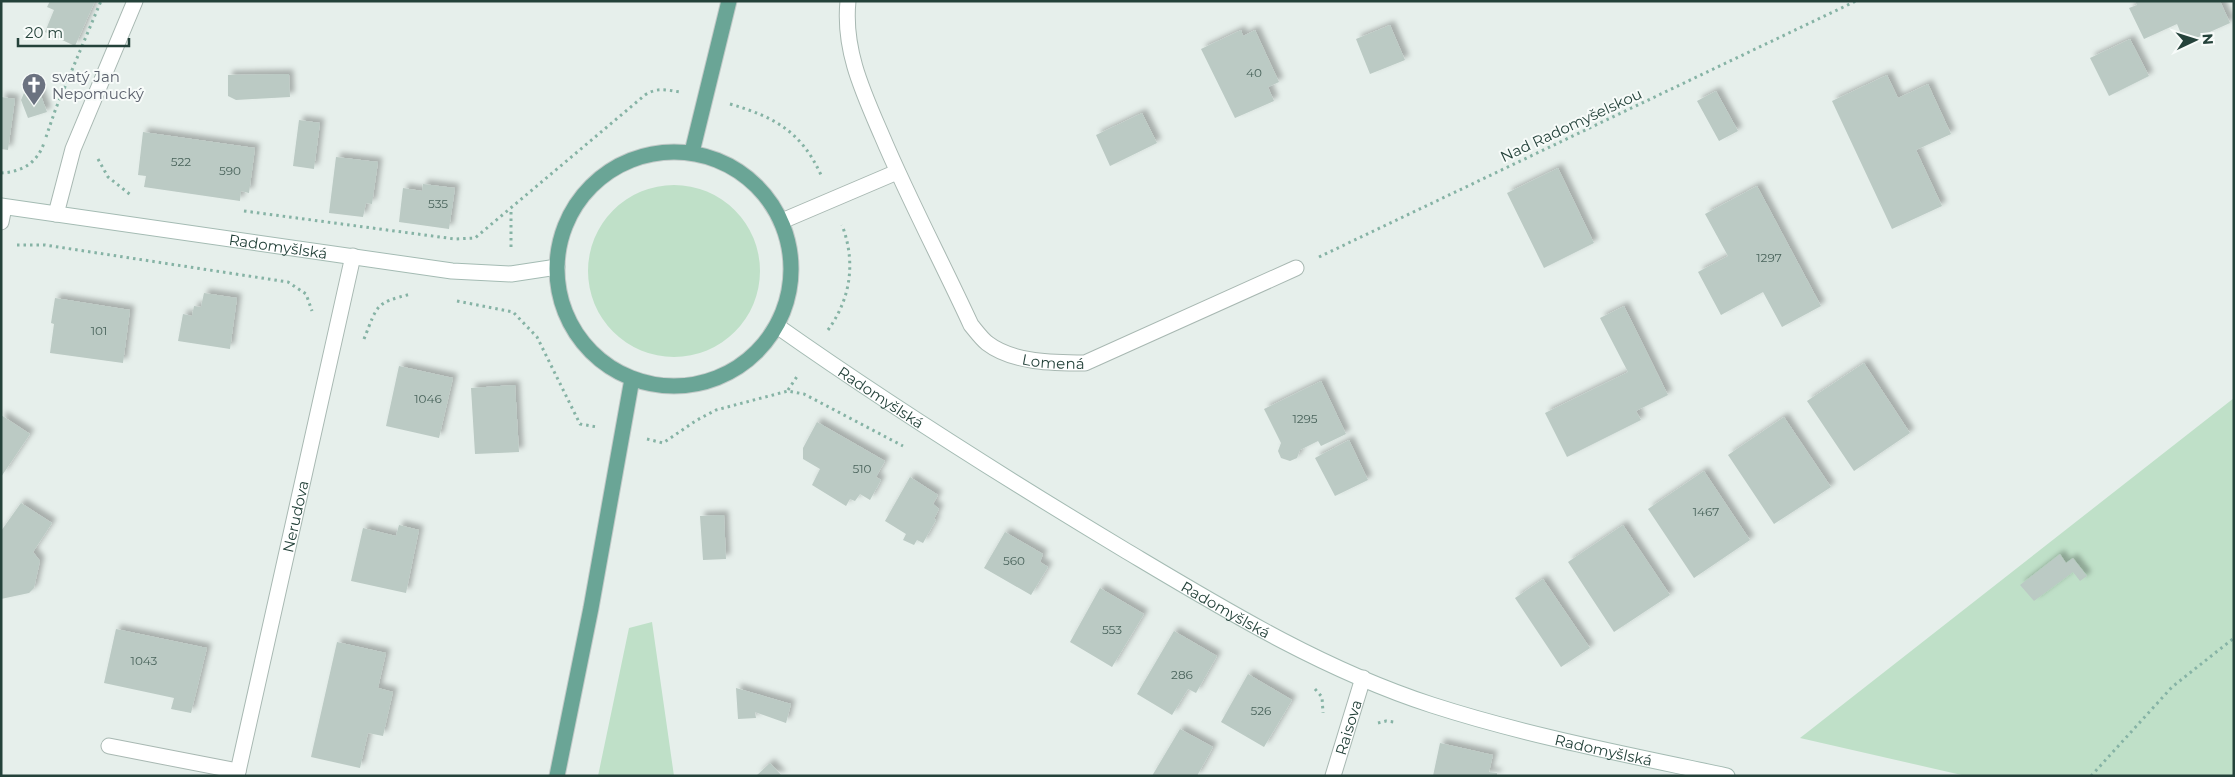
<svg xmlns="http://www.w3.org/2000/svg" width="2235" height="777" font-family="Montserrat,sans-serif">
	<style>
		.green { fill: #bfe0c8 }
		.building { fill: #bbcac4; filter: url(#shadow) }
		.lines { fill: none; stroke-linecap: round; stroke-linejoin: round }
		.street-casing { stroke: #a8b8b2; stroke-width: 17 }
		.secondary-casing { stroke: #a4bbb3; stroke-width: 17 }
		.primary-casing { stroke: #c2cac8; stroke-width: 17 }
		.path { stroke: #86b3a5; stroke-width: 3; stroke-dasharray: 2.5 4; stroke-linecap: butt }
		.street { stroke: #fff; stroke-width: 15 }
		.secondary { stroke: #fff; stroke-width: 15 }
		.primary { stroke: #6aa596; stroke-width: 15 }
		.labels { text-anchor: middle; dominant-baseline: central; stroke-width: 4; stroke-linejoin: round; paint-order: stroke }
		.number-label { font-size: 12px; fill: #4a645c }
		.worship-label { font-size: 15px; fill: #5b616d; stroke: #f7fbf9; text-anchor: start }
		.street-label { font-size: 15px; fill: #24423a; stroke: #f7fbf9 }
	</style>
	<defs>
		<filter id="shadow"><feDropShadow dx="4.5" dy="-4.5" stdDeviation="2.5" flood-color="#0004"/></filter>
	</defs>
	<rect width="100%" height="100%" fill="#e6efeb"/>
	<path class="green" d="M588 271a86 86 0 1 1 172 0a86 86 0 1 1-172 0Z
		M2234 398V776H1966L1800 738Z
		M652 622 674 776H598L629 628Z"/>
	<path class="building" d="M50 1H95L75 46 45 32 54 10 47 7Z
		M2135 1H2220L2230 23 2185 43 2177 24 2144 39 2129 8 2137 5Z
		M1390 25 1405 60 1370 74 1356 39Z
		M1241 30 1243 36 1255 30 1279 82 1268 87 1274 101 1235 118 1201 49Z
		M2130 39 2149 76 2109 96 2090 58Z
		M289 74 290 97 236 100 228 96V75Z
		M1887 75 1898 98 1928 84 1951 134 1916 150 1942 206 1892 229 1832 101Z
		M32 90 40 93 47 112 28 118 21 100 24 93Z
		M1716 91 1738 131 1719 141 1697 101Z
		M1 97 15 99 8 150 1 149Z
		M1142 113 1157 143 1110 166 1096 135Z
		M299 120 320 123 314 169 293 166Z
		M143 132 255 148 249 193 241 191 240 201 144 187 146 176 138 175Z
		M336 157 378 162 372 204 366 203 363 217 329 213Z
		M1558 168 1594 243 1544 268 1507 193Z
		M423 184 455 188 449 229 399 222 403 188 422 191Z
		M1757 186 1821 306 1782 327 1763 292 1721 315 1698 272 1728 256 1705 214Z
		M204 293 237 298 230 349 178 341 183 314 192 316 194 306 201 307Z
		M55 298 130 310 123 363 50 353 54 324 51 323Z
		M1624 306 1668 395 1636 411 1641 420 1567 457 1545 413 1628 372 1600 318Z
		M1864 363 1910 433 1854 471 1807 401Z
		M399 366 453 378 439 438 386 426Z
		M1321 381 1346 434 1321 446 1318 441 1300 450 1297 458 1290 461 1281 458 1278 451 1281 443 1264 409Z
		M515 385 519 452 475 454 471 388Z
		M1 415 30 434 1 477Z
		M1784 417 1831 487 1774 524 1728 455Z
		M817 422 885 461 876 477 881 480 870 500 860 494 855 501 850 499 846 506 812 485 820 469 803 459V448Z
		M1349 440 1368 480 1335 496 1315 458Z
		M1704 471 1750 540 1694 578 1648 509Z
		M910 477 938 495 933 504 939 509 934 519 936 520 923 543 917 540 914 545 903 540 906 534 885 521Z
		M21 503 52 523 33 552 40 561 34 588 29 593 1 599V531Z
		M724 515 726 559 703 560 700 516Z
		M399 525 419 530 406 593 351 581 363 528 396 536Z
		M1623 525 1670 595 1614 632 1568 562Z
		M1005 532 1043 554 1040 562 1048 567 1031 595 984 568Z
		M2060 554 2066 563 2073 558 2087 576 2080 581 2073 572 2034 601 2020 585Z
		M1543 579 1590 648 1561 667 1515 598Z
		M1100 588 1144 614 1112 667 1070 642Z
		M116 629 207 648 191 713 171 709 174 698 104 683Z
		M1174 631 1217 656 1196 693 1188 689 1172 715 1137 694Z
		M337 642 386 653 378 688 393 692 383 736 368 733 360 768 311 757Z
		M1248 674 1292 700 1264 747 1221 722Z
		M736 688 791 704 786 723 755 712 756 718 738 719Z
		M1180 729 1213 747 1197 776H1152Z
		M1440 743 1493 755 1489 772 1497 773V776H1433Z
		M770 763 782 776H756Z"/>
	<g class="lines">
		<defs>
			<g id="street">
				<path id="s1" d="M848 1C843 50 863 92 882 136 909 200 942 262 971 325 976 331 981 338 987 343 1013 363 1054 363 1085 363L1296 268"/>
				<path d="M56 214 73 149 135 1"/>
				<path d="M782 221 897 172"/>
				<path d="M1 222 4 207"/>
				<path d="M109 746 238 771"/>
				<path id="s2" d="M237 776 353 256"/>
				<path id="s3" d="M1333 776 1363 678"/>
			</g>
			<g id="secondary">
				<path id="s4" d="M1 206 452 271 511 274 557 267"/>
				<path id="s5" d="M777 326C889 405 1005 478 1123 549 1222 608 1321 669 1432 705 1528 736 1629 755 1727 776"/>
			</g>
			<path id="primary" d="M557 269a117 117 0 1 1 234 0a117 117 0 1 1-234 0Z
				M692 152 729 1
				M557 776 591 608 632 379"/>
		</defs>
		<use href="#street" class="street-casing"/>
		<use href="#secondary" class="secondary-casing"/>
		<use href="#primary" class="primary-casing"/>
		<path class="path" d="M730 104C774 117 801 131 821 175
			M46 137 56 108 101 1
			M98 159 108 177 132 196
			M1 173C22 172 37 163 44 143
			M244 211 455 239 475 238 645 95C657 87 667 90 680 92
			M17 245H45L288 282 306 294 312 311
			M511 247V208
			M1319 257 1856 1
			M457 301 513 312 537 337 580 424 597 427
			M828 330C851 298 856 262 842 225
			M364 339C378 304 375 303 411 294
			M788 390 798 375
			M647 439 663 443 697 420 716 410 788 391 804 394 903 446
			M1315 689 1322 697 1323 713
			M1378 723 1386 721 1394 722
			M2091 776 2172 687 2234 638"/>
		<use href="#street" class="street"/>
		<use href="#secondary" class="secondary"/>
		<use href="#primary" class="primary"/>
	</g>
	<defs>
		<symbol id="church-pin" viewBox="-11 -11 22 30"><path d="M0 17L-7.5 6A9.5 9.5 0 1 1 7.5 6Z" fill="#6b7280" stroke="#f7fbf9"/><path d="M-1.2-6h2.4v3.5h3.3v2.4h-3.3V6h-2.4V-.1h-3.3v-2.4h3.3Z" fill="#fff"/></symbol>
	</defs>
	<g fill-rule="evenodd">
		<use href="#church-pin" x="20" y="71" width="28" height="38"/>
	</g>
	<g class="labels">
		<g class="number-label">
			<text x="1254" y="72">40</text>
			<text x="181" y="161">522</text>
			<text x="230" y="170">590</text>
			<text x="438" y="203">535</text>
			<text x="1769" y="257">1297</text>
			<text x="99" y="330">101</text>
			<text x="428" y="398">1046</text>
			<text x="1305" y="418">1295</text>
			<text x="862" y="468">510</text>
			<text x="1706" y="511">1467</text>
			<text x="1014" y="560">560</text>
			<text x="1112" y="629">553</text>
			<text x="144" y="660">1043</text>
			<text x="1182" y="674">286</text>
			<text x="1261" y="710">526</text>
		</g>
		<g class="worship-label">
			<text x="52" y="76">svatý Jan<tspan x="52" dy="17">Nepomucký</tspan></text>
		</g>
		<g class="street-label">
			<text transform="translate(1571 125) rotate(-25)">Nad Radomyšelskou</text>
			<text stroke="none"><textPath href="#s4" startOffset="280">Radomyšlská</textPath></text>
			<text stroke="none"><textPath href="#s1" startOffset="444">Lomená</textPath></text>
			<text stroke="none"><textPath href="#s5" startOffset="126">Radomyšlská</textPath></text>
			<text stroke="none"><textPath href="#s2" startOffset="266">Nerudova</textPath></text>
			<text stroke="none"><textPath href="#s5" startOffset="531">Radomyšlská</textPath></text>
			<text stroke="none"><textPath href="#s3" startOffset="51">Raisova</textPath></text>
			<text stroke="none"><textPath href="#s5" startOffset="936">Radomyšlská</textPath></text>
		</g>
	</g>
	<rect width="2235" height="777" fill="none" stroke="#24423a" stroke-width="5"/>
	<g transform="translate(2195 40) rotate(86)" stroke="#f7fbf9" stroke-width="4" paint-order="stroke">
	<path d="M0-4L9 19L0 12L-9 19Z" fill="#24423a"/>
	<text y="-8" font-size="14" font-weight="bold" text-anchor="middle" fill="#24423a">N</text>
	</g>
	<path d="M18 38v8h111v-8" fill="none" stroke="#24423a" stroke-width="2.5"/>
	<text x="25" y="38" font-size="15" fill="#24423a" stroke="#f7fbf9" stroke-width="4" paint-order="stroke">20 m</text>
</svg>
